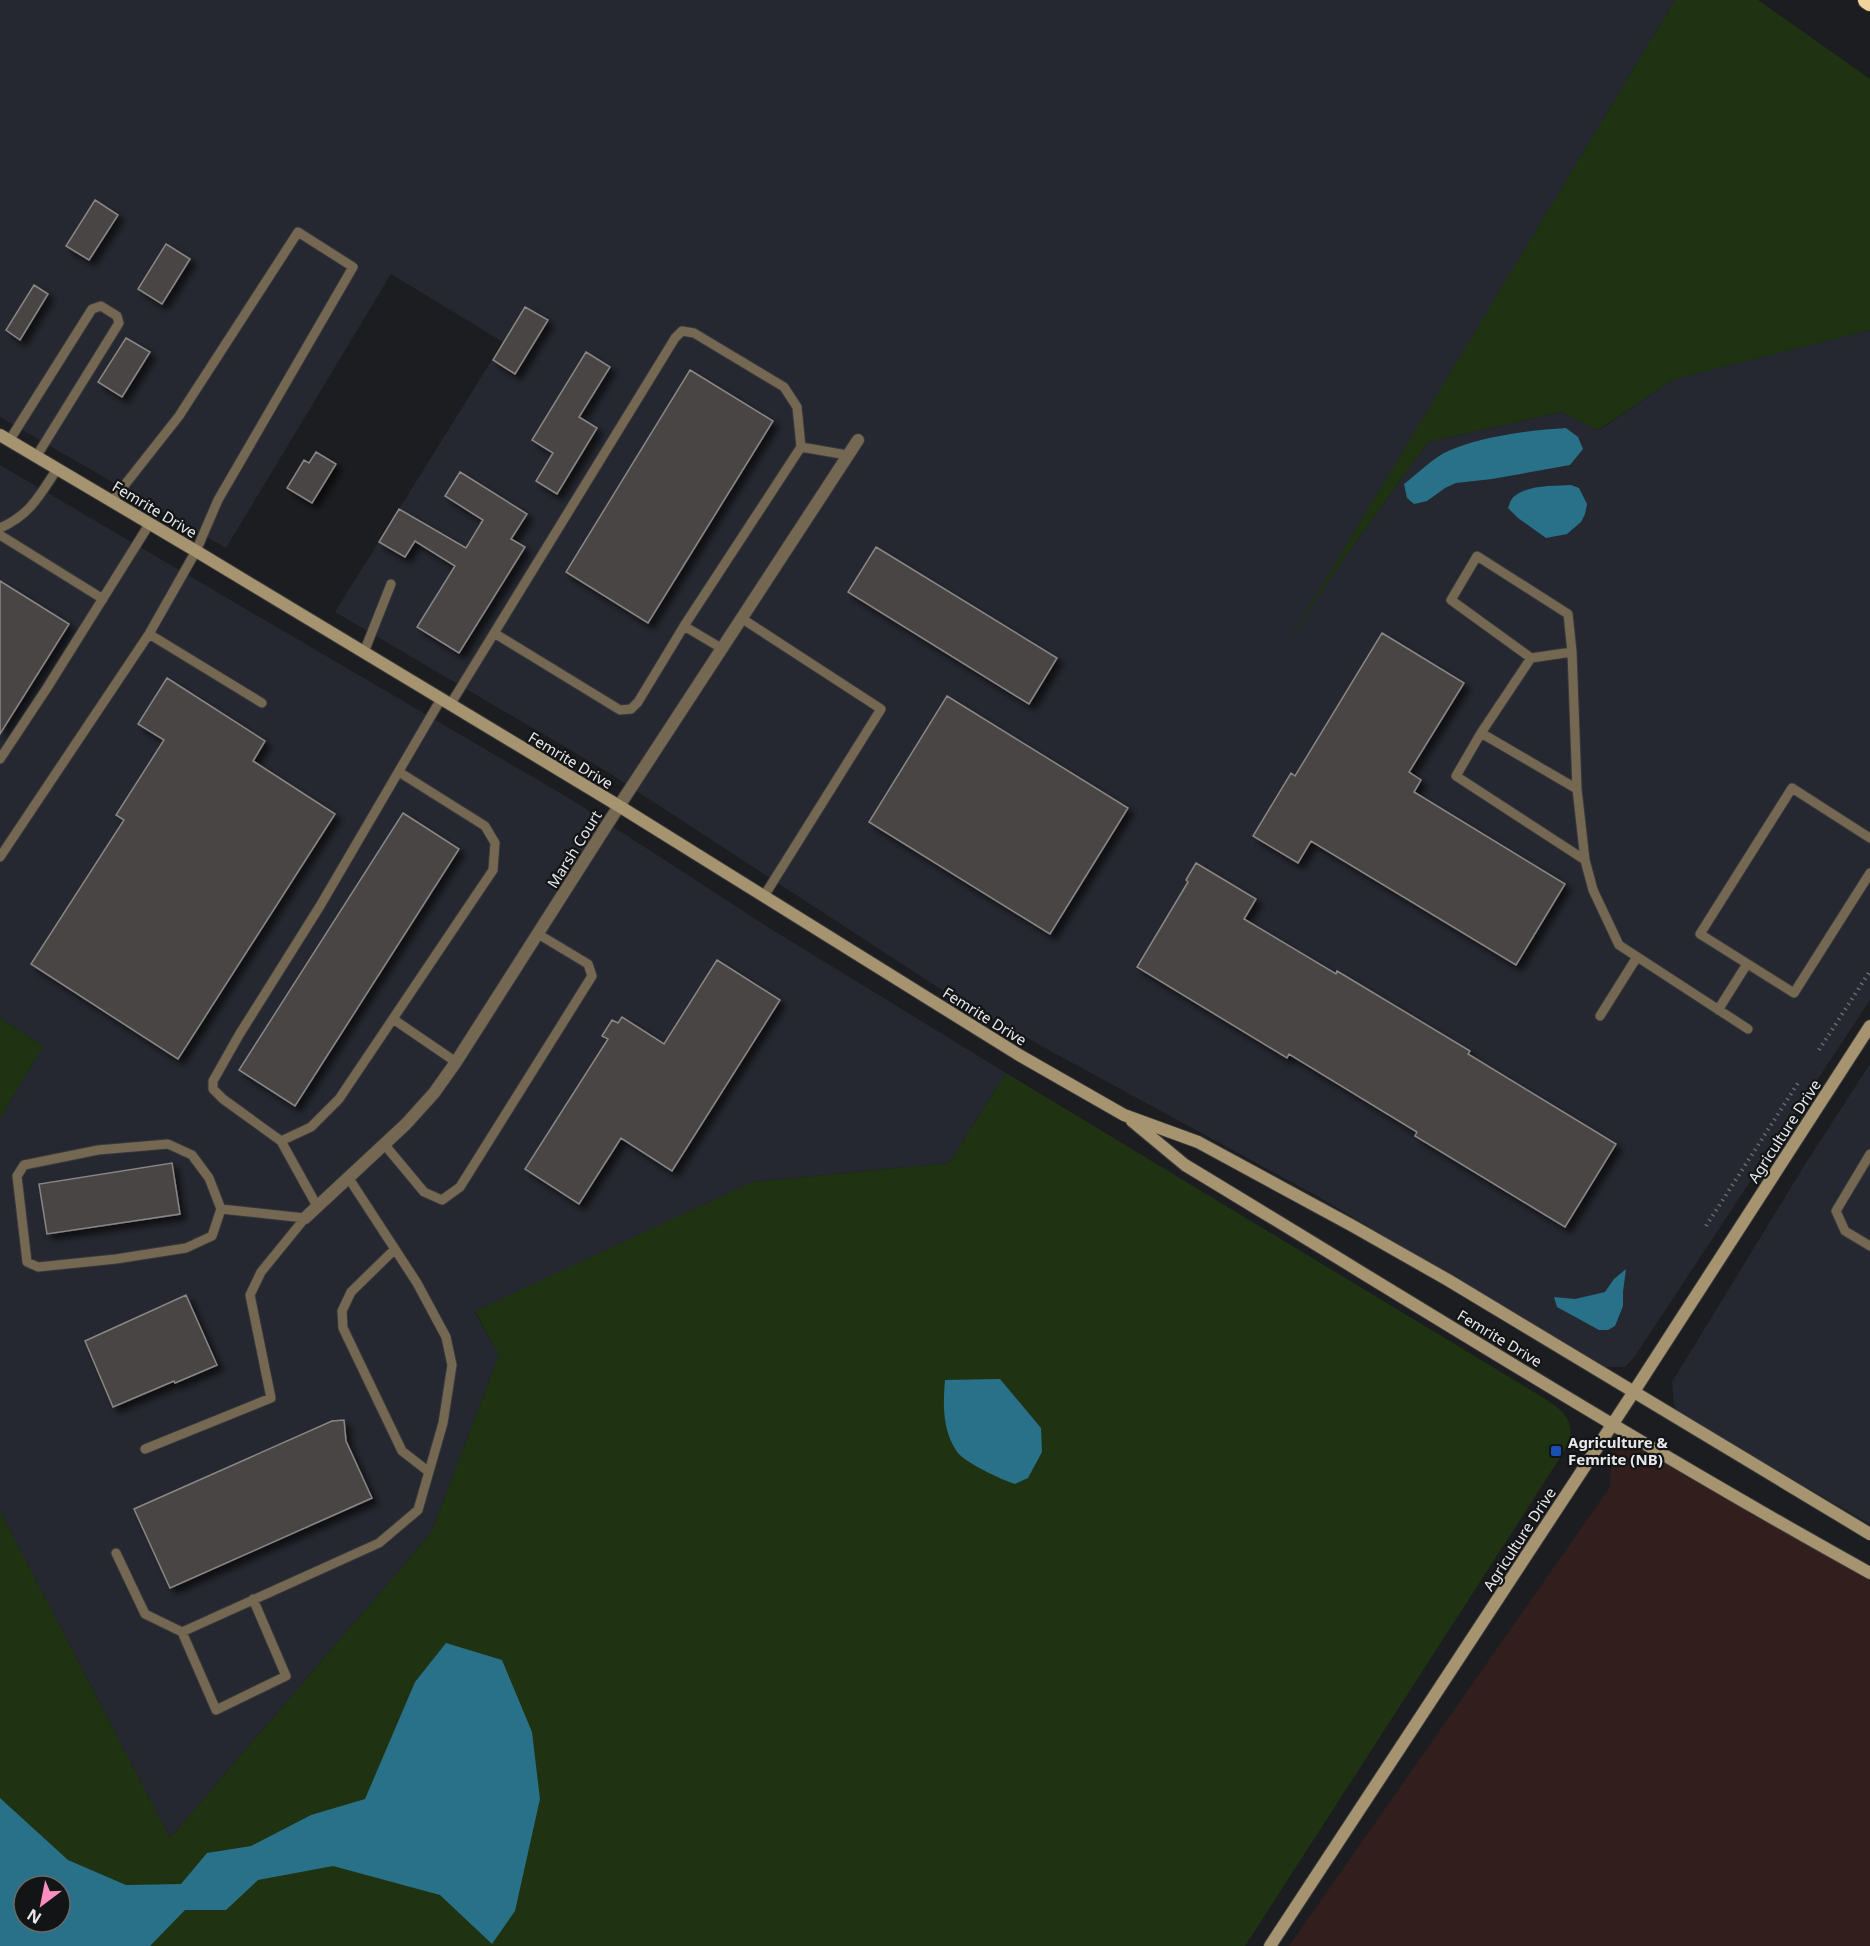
<svg xmlns="http://www.w3.org/2000/svg" width="1870" height="1946" font-family="'Noto Sans',sans-serif">
	<style>
		.commercial { fill: #321f1d }
		.built { fill: #252830 }
		.green { fill: #1f3211; fill-rule: evenodd }
		.water { fill: #287188; fill-rule: evenodd }
		.building { fill: #484544; stroke: #8a8685; stroke-width: 1.5; filter: url(#shadow) }
		.lines { fill: none; stroke-linecap: round; stroke-linejoin: round }
		.lane-casing { stroke: #39393c; stroke-width: 11 }
		.street-casing { stroke: #39393c; stroke-width: 14 }
		.secondary-casing { stroke: #39393c; stroke-width: 14 }
		.highway-casing { stroke: #39393c; stroke-width: 20 }
		.path { stroke: #6a6a6d; stroke-width: 4; stroke-dasharray: 1.5 4.5; stroke-linecap: butt }
		.lane { stroke: #746853; stroke-width: 9 }
		.street { stroke: #746853; stroke-width: 12 }
		.secondary { stroke: #a69370; stroke-width: 12 }
		.highway { stroke: #f1d39b; stroke-width: 18 }
		.transit-dot { fill: #1a4fb4; stroke: #131416; stroke-width: 2 }
		.labels { text-anchor: middle; dominant-baseline: central; stroke-width: 4.5; stroke-linejoin: round; paint-order: stroke }
		.street-label { font-size: 15px; fill: #e8e8ea; stroke: #131416 }
		.poi-label { font-size: 15px; font-weight: bold; fill: #e8e8ea; stroke: #131416; text-anchor: start }
	</style>
	<defs>
		<filter id="shadow"><feDropShadow dx="5.5" dy="5.5" stdDeviation="3" flood-color="#0009"/></filter>
	</defs>
	<rect width="100%" height="100%" fill="#1c1d20"/>
	<path class="commercial" d="M1613 1424 1870 1573V1946H1289L1610 1487Z"/>
	<path class="built" d="M0 0H1675L1297 628 1338 567 1428 442 1561 412 1599 430 1674 379 1870 330V1000L1635 1356 1625 1367H1606L1317 1196 1056 1054 939 988 606 771 335 612 503 342 391 274 226 548 0 417Z
		M0 465 572 800 771 929 1006 1073 949 1163 752 1182 475 1312 499 1355 431 1533 170 1838 0 1511V1119L43 1046 0 1018Z
		M1870 1064V1524L1686 1418 1678 1412 1674 1405 1672 1382 1804 1166Z"/>
	<path class="green" d="M1675 0H1758L1870 79V330L1674 379 1598 430 1561 412 1428 442 1338 567 1285 647Z
		M0 1018 43 1046 0 1119Z
		M1006 1073 1544 1398C1586 1424 1571 1441 1549 1475L1245 1946H0V1511L170 1838 431 1533 499 1355 475 1311 752 1182 949 1163ZM24 1886H60V1922H24Z"/>
	<path class="water" d="M1566 428 1578 437 1583 449 1570 465 1492 479 1456 483 1445 488 1427 501 1414 504 1407 498 1404 484C1417 474 1430 461 1444 453 1476 437 1530 430 1566 428Z
		M1571 485 1579 488 1587 504 1585 514 1581 522 1567 534 1546 538 1518 518 1508 508C1510 503 1511 498 1516 495 1529 485 1555 486 1571 485Z
		M1626 1269 1623 1292V1306L1615 1326 1608 1330H1599L1557 1307 1554 1297 1575 1299 1605 1292 1614 1279Z
		M1000 1379 1041 1428 1042 1452 1028 1478 1015 1484C1002 1480 966 1463 958 1453 942 1432 943 1404 945 1380Z
		M446 1643 502 1660 532 1732 540 1799 515 1911 492 1944 440 1895 333 1866 258 1880 226 1910H185L150 1946H0V1798L68 1860 126 1885 181 1884 207 1853 251 1846 311 1815 365 1799 415 1682ZM24 1886H60V1922H24Z"/>
	<path class="building" d="M95 200 118 215 89 260 66 246Z
		M166 244 190 259 162 304 138 289Z
		M34 285 48 294 20 340 6 330Z
		M525 307 548 320 515 374 493 360Z
		M126 338 150 352 122 397 98 382Z
		M586 352 610 367 579 417 597 428 557 494 536 481 553 453 532 440Z
		M690 370 773 421 648 623 566 572Z
		M316 452 336 464 312 503 287 488 304 460 309 463Z
		M460 472 527 514 511 539 525 547 459 653 417 627 455 566 415 541 405 557 379 542 399 509 466 548 483 520 445 496Z
		M876 547 1057 658 1029 704 848 592Z
		M0 581 69 624 0 734Z
		M1382 633 1464 683 1409 772 1421 780 1414 792 1565 884 1516 965 1311 841 1298 863 1253 836 1291 773 1295 776Z
		M167 678 265 741 253 761 335 814 178 1059 31 964 124 820 116 815 164 740 138 724Z
		M947 696 1128 808 1050 934 869 822Z
		M403 813 459 849 295 1106 239 1070Z
		M1196 863 1256 899 1244 919 1336 974 1337 971 1470 1051 1468 1054 1616 1144 1565 1227 1415 1136 1417 1132 1289 1054 1287 1058 1137 967 1188 882 1186 880Z
		M717 960 780 1000 672 1171 621 1138 579 1204 525 1169 608 1039 602 1036 612 1020 618 1023 622 1017 664 1044Z
		M172 1163 180 1214 47 1234 39 1184Z
		M186 1295 217 1365 175 1383 174 1381 113 1407 85 1341Z
		M344 1420 346 1441 372 1498 170 1588 134 1509 332 1421Z"/>
	<g class="lines">
		<defs>
			<path id="lane" d="M9 441 92 309 101 306 117 316 119 323 114 331 36 457
				M0 528C30 515 40 495 57 469
				M0 535 103 599
				M741 618 881 709 764 896
				M684 626 721 648
				M494 633 620 710 631 709 638 702 684 626 801 447
				M149 634 262 703
				M364 652 391 584
				M1572 652 1531 658 1451 600 1477 556 1568 614 1572 652 1577 789 1585 860 1593 890 1619 945 1748 1029
				M1531 658 1481 733 1456 776 1585 860
				M450 705 675 338 682 331 694 333 784 387 797 407 801 447 847 455
				M1481 733 1577 789
				M0 759 47 688 150 523
				M1870 838 1792 788 1700 934 1794 993 1870 873
				M0 857 149 634 196 551 218 500 353 267 298 232 179 416 112 501
				M1718 1010 1747 964
				M1600 1016 1637 957
				M393 1019 456 1062
				M281 1141 311 1127 339 1099 493 870 495 843 485 826 399 772
				M384 1144 424 1192 442 1200 460 1187 592 976 588 964 538 934
				M1870 1154 1836 1211 1845 1231 1870 1246
				M317 1206 281 1141 223 1099 213 1089V1081L239 1035 320 906 441 699
				M221 1209 212 1236 186 1248 116 1259 38 1267 27 1262 17 1176 24 1165 98 1150 168 1144 192 1155 209 1178 221 1209 305 1218
				M395 1249 351 1292 342 1311 343 1328 402 1451 429 1472
				M145 1449 271 1398 250 1295 261 1272 305 1218
				M116 1553 145 1614 182 1632 379 1543 418 1510 443 1423 452 1365 446 1337 417 1283 348 1177
				M182 1632 216 1710 286 1676 253 1599"/>
			<path id="street" d="M305 1218 406 1124 434 1093 456 1062 619 806 858 440"/>
			<path id="secondary" d="M0 435 196 551 619 806 1019 1055 1124 1115 1198 1142 1351 1225 1448 1280 1870 1534
				M1132 1121 1185 1165C1412 1302 1637 1444 1870 1573
				M1270 1946 1633 1393 1870 1026"/>
			<path id="highway" d="M1867 0 1870 2"/>
		</defs>
		<use href="#lane" class="lane-casing"/>
		<use href="#street" class="street-casing"/>
		<use href="#secondary" class="secondary-casing"/>
		<use href="#highway" class="highway-casing"/>
		<path class="path" d="M1819 1050 1870 971
			M1706 1226 1800 1080"/>
		<use href="#lane" class="lane"/>
		<use href="#street" class="street"/>
		<use href="#secondary" class="secondary"/>
		<use href="#highway" class="highway"/>
	</g>
	<rect class="transit-dot" x="1550" y="1445" width="12" height="12" rx="3"/>
	<g class="labels">
		<g class="street-label">
			<text transform="translate(155 509) rotate(31)">Femrite Drive</text>
			<text transform="translate(571 760) rotate(31)">Femrite Drive</text>
			<text transform="translate(574 849) rotate(-58)">Marsh Court</text>
			<text transform="translate(985 1016) rotate(32)">Femrite Drive</text>
			<text transform="translate(1784 1131) rotate(-57)">Agriculture Drive</text>
			<text transform="translate(1500 1338) rotate(31)">Femrite Drive</text>
			<text transform="translate(1519 1539) rotate(-57)">Agriculture Drive</text>
		</g>
		<g class="poi-label">
			<text x="1568" y="1442">Agriculture &amp;<tspan x="1568" dy="17">Femrite (NB)</tspan></text>
		</g>
	</g>
	<g transform="translate(42 1904) rotate(212)"><circle r="28" fill="#131416" stroke="#68696b" stroke-width="1.5"/>
	<path d="M0-4.5L10 22L0 15L-10 22Z" fill="#fd8ebf"/>
	<text y="-9" font-size="16" font-weight="bold" text-anchor="middle" fill="#e8e8ea">N</text>
	</g>
</svg>
